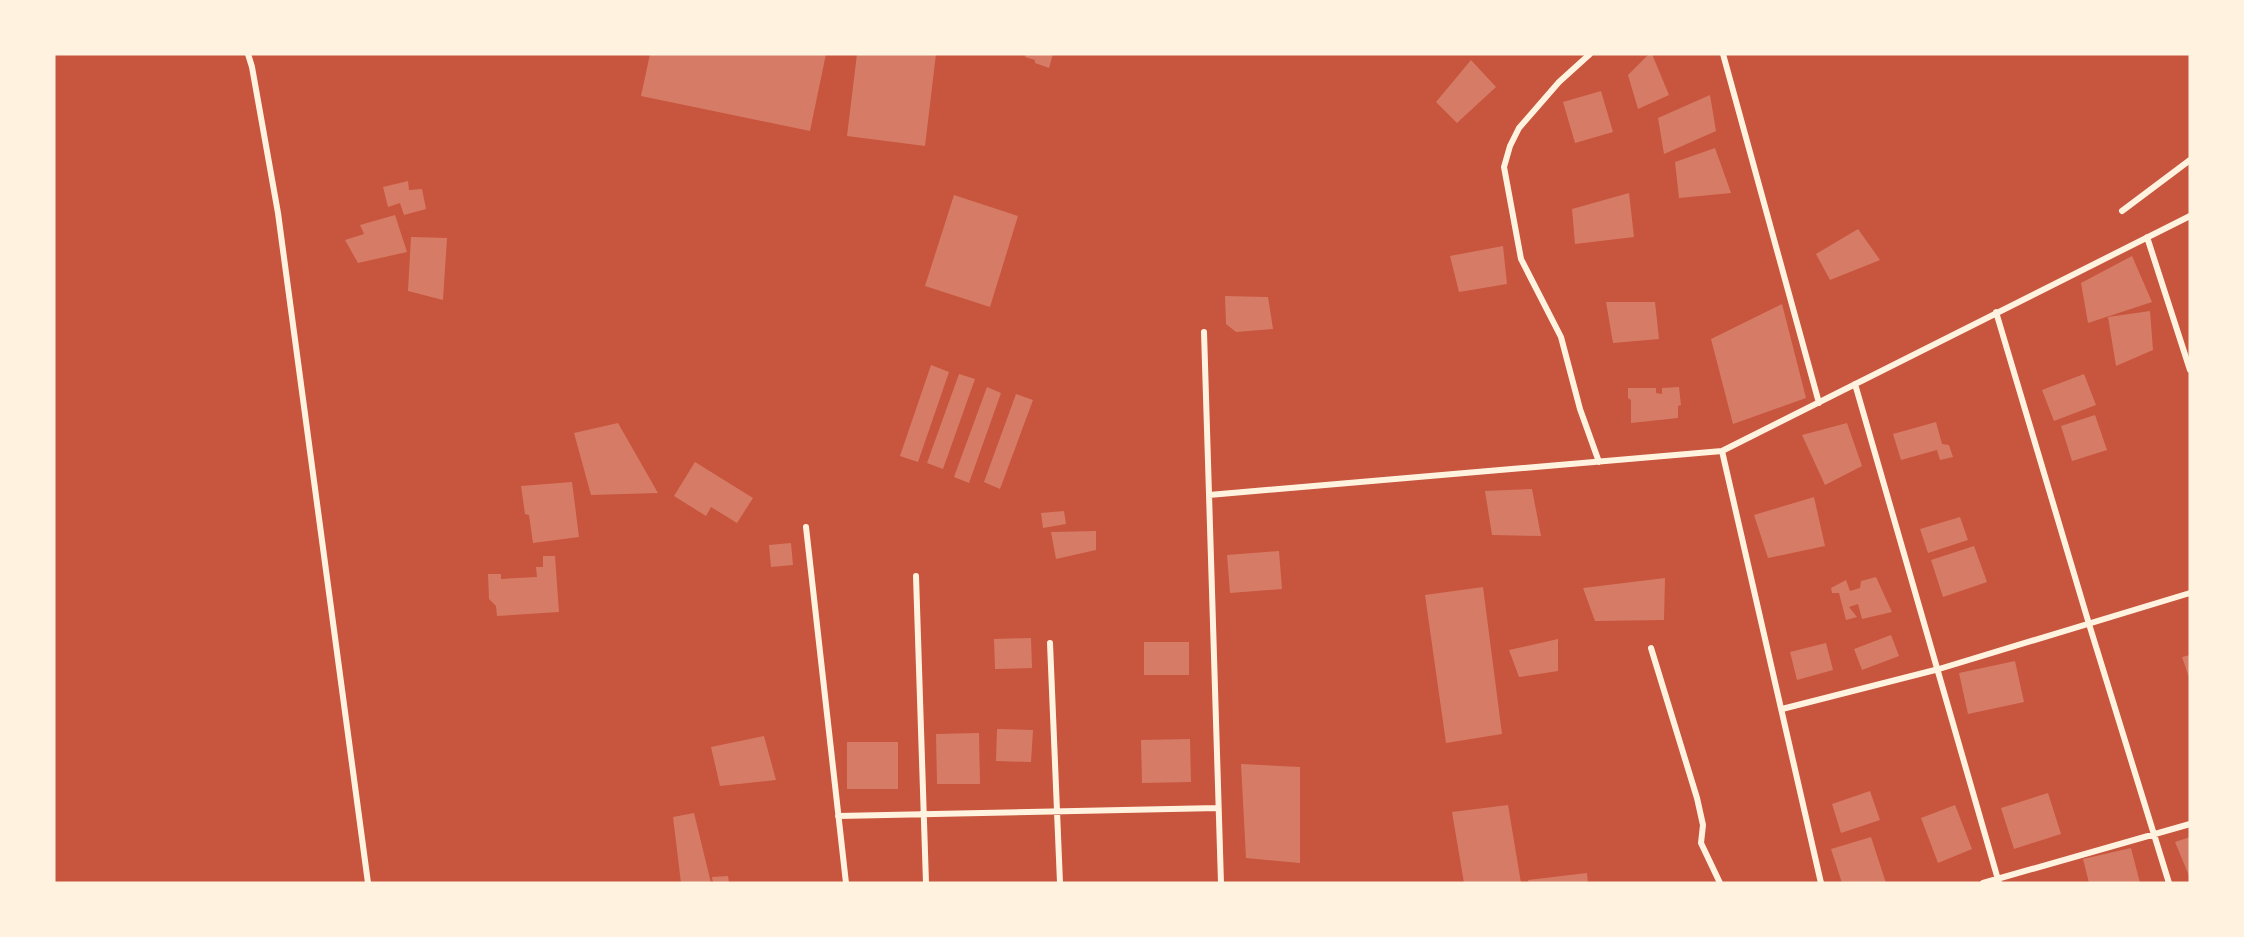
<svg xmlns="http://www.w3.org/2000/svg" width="2244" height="937" font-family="'Fira Sans Condensed',sans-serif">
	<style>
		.building { fill: #d67c66 }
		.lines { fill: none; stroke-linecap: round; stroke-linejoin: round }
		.minor { stroke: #fff3e0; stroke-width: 6 }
	</style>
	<rect width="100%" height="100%" fill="#c8553d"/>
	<path class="building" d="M650 54H826L810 131 641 96Z
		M857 54H936L925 146 847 136Z
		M1026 54H1053L1049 68 1035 63V60L1025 57Z
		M1649 54H1652L1669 95 1638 109 1628 75Z
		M1471 60 1496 87 1457 123 1436 102Z
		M1601 91 1613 132 1575 143 1563 102Z
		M1710 95 1716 131 1664 154 1658 118Z
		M1715 148 1731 193 1679 198 1675 162Z
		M408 181 409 190 422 189 426 209 404 215 400 203 388 207 383 187Z
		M1629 193 1634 237 1575 244 1572 209Z
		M954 195 1018 216 990 307 925 286Z
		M395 215 407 252 358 263 345 240 364 234 360 225Z
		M1858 229 1880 260 1830 280 1816 254Z
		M411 237 447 238 443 300 408 291Z
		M1503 246 1507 284 1459 292 1450 256Z
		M2132 256 2152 302 2088 323 2081 283Z
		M1225 296 1268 297 1273 329 1236 332 1226 324Z
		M1606 302H1655L1659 339 1613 343Z
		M1782 304 1806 398 1733 424 1711 339Z
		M2150 311 2153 350 2116 366 2108 317Z
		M931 365 949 372 918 462 900 456Z
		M959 374 975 379 943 469 927 463Z
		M2084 374 2096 405 2054 421 2042 390Z
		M987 387 1001 393 969 483 954 477Z
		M1679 387 1681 405 1678 406V418L1631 423V400L1628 398V388H1656V393L1662 394V388Z
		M1016 394 1033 400 1000 489 984 482Z
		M2095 415 2107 450 2072 461 2061 426Z
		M1936 422 1942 444 1949 445 1953 457 1940 460 1937 450 1901 460 1893 434Z
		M618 423 658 493 591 495 574 433Z
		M1847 423 1862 466 1825 485 1802 435Z
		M695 462 753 498 737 523 711 507 706 516 674 496Z
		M572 482 579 537 533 543 529 515 525 514 521 486Z
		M1532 489 1541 536 1492 535 1485 491Z
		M1814 497 1825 546 1768 558 1754 515Z
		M1064 511 1066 524 1043 528 1041 513Z
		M1960 517 1968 540 1928 553 1920 529Z
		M1096 531V550L1056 559 1051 532Z
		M791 543 793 565 771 567 769 545Z
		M1974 546 1987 582 1943 597 1931 560Z
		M1279 551 1282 589 1230 593 1227 555Z
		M543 556H555L559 612 497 616 496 606 489 599 488 574H501V579L537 577 536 567H543Z
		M1876 577 1892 612 1862 619 1858 604 1849 607 1857 617 1846 620 1839 593H1832L1831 588 1846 580 1850 591 1860 588 1861 581Z
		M1665 578 1664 620 1595 621 1583 588Z
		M1483 587 1502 734 1446 743 1425 595Z
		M1891 635 1899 656 1862 670 1854 649Z
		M1031 638 1032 668 995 669 994 639Z
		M1558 639V671L1519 677 1509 650Z
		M1144 642H1189V675H1144Z
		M1826 643 1833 670 1797 680 1790 652Z
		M2190 655V680L2182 657Z
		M2015 661 2024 702 1968 714 1959 673Z
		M997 729 1033 730 1031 762 996 761Z
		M979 733 980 784H937L936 734Z
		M764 736 776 780 720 786 711 747Z
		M1190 739 1191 782 1142 783 1141 740Z
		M847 742H898V789H847Z
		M1241 764 1300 767V863L1246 858Z
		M1870 791 1880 820 1841 833 1832 804Z
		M2048 793 2061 834 2014 849 2001 808Z
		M1508 805 1521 883H1464L1452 812Z
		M1955 805 1972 849 1938 863 1921 818Z
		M694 813 711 883H681L673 817Z
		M1871 837 1886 883H1842L1831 849Z
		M2190 837V878L2175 842Z
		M2131 848 2140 883H2089L2083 859Z
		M1587 873 1588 883H1529L1528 880Z
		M728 876 729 883H713L712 877Z"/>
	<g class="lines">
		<path class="minor" d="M248 54 252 67 278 213 368 883
			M1590 54 1559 82 1519 128 1510 146 1504 167 1521 259 1561 337 1580 409 1599 462
			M1723 54 1819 403
			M2122 211 2190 160
			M2147 237 2190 370
			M1996 312 2089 624 2169 883
			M1204 332 1221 883
			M1855 384 1999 883
			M1722 451 1821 883
			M1209 495 1722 451 2190 216
			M806 527 846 883
			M916 576 926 883
			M1050 643 1060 883
			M1651 648 1697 798 1703 825 1701 843 1720 883
			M1782 709 1939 669 2190 593
			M838 816 1218 808
			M1983 883 2190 824"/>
	</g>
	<rect width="2244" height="937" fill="none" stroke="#fff3e0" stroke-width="111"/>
</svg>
